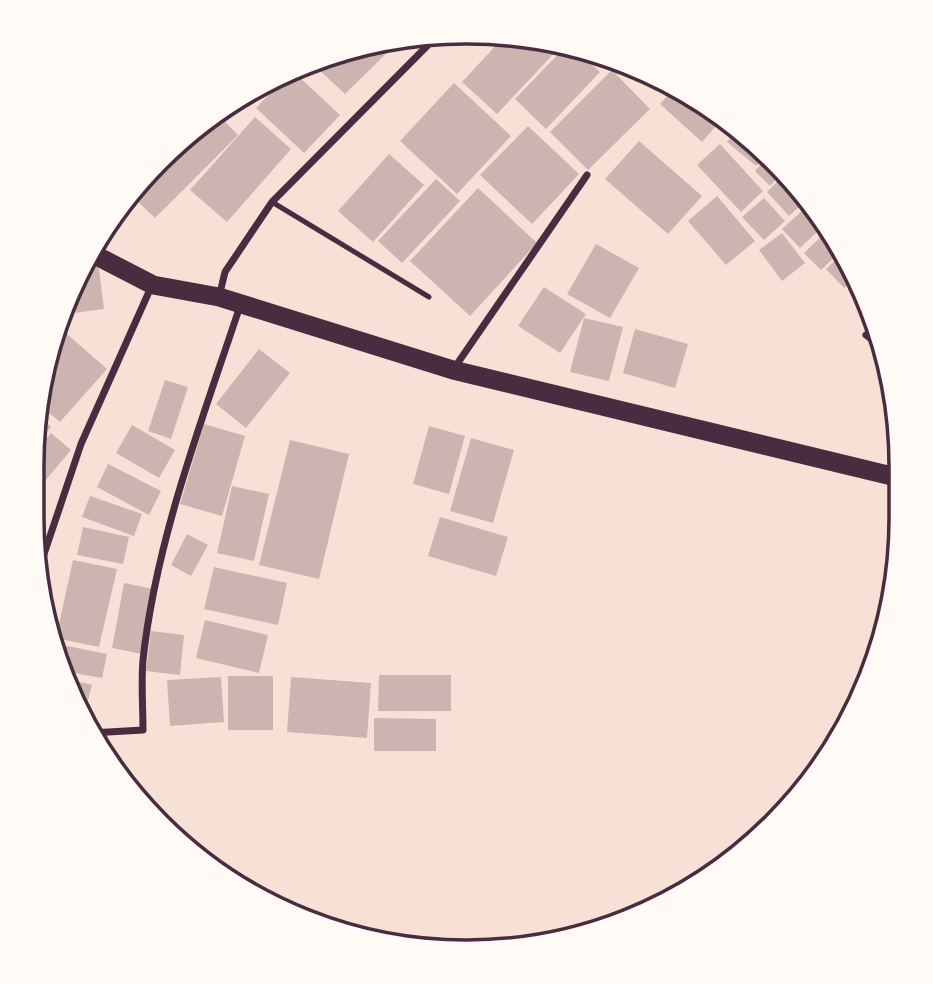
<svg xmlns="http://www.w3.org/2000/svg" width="933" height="984" font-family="Ubuntu,sans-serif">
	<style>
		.building { fill: #ccb4b1 }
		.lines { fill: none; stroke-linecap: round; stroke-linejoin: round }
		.service { stroke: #4a2c40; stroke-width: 5 }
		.minor { stroke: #4a2c40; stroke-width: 7 }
		.trunk { stroke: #4a2c40; stroke-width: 19 }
		.rim { fill: none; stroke: #4a2c40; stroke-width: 3.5 }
	</style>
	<rect width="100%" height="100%" fill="#f7e1d7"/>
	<path class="building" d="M500 41 562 45 497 114 462 82Z
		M390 42 394 46 345 94 316 67Z
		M566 46H572L600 72 546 129 515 99Z
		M612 70 650 109 588 170 550 132Z
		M296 74 340 115 304 153 256 108 285 78Z
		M454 83 511 136 457 194 400 141Z
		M671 92 723 118 702 142 660 104Z
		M219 116 238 135 155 218 130 194Z
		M255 117 291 149 227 222 190 190Z
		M528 126 579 174 532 224 480 175Z
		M738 129 763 158 756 166 727 142Z
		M639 141 702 196 668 234 605 179Z
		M720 144 763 191 741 212 697 165Z
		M389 154 424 185 373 242 338 211Z
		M765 160 779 176 770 186 755 171Z
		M781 178 803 203 789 216 767 192Z
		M436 179 460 201 402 263 378 241Z
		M478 188 537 243 470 316 410 261Z
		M717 196 755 241 726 265 688 221Z
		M764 198 785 221 764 240 742 217Z
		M803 210 820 229 800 248 782 229Z
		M827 231 843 249 821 270 804 253Z
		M782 233 805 263 782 281 759 250Z
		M596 244 639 268 610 318 567 294Z
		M844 252 854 279 844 288 826 269Z
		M92 261H98L104 309 66 314Z
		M544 287 586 314 560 353 518 326Z
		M584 318 623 327 609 381 570 372Z
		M59 327 107 369 60 422 42 407 46 354Z
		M635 329 688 344 675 388 623 373Z
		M259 349 290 373 246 428 216 404Z
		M165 380 188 387 171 439 148 431Z
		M41 417 51 427 39 440V430Z
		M204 424 245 436 222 516 180 504Z
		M132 425 175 450 159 478 116 453Z
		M429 426 465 436 449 494 413 484Z
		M51 433 71 450 34 494 38 449Z
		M471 438 514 450 493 523 450 511Z
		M290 440 349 454 319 579 259 565Z
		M108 464 161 491 149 515 97 487Z
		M232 486 269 494 254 561 217 553Z
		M90 496 142 514 134 536 82 517Z
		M440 517 508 537 496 576 428 556Z
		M83 527 129 537 123 564 77 555Z
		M187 534 208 545 191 576 171 565Z
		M73 560 117 569 99 647 56 638Z
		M214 567 287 583 278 625 204 609Z
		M124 583 154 589 142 654 112 648Z
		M205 620 268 635 259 673 196 658Z
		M151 631 184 635 180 675 146 671Z
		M57 644 107 654 102 678 62 671Z
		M379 675H451V711H378Z
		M228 676H273V730H228Z
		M221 677 224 722 170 726 167 680Z
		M291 677 371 683 367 738 287 732Z
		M64 678 92 685 84 715 81 714Z
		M374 718 436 719V751H374Z"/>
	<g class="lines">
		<path class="service" d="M272 202 429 297"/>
		<path class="minor" d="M219 297 225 272 272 202 436 37
			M866 335 875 342
			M455 367 587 175
			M41 563 81 444 152 285
			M91 733 143 730C143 707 141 683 143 660 156 539 202 421 240 306"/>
		<path class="trunk" d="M95 255 153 285 219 297 453 370 896 477"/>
	</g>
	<path d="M0 0H933V984H0ZM466 44H467A422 422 0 0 1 889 466V518A422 422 0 0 1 467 940H466A422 422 0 0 1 44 518V466A422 422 0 0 1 466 44Z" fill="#fffaf5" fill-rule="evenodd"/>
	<path class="rim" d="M466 44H467A422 422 0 0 1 889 466V518A422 422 0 0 1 467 940H466A422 422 0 0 1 44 518V466A422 422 0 0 1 466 44Z"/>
</svg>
